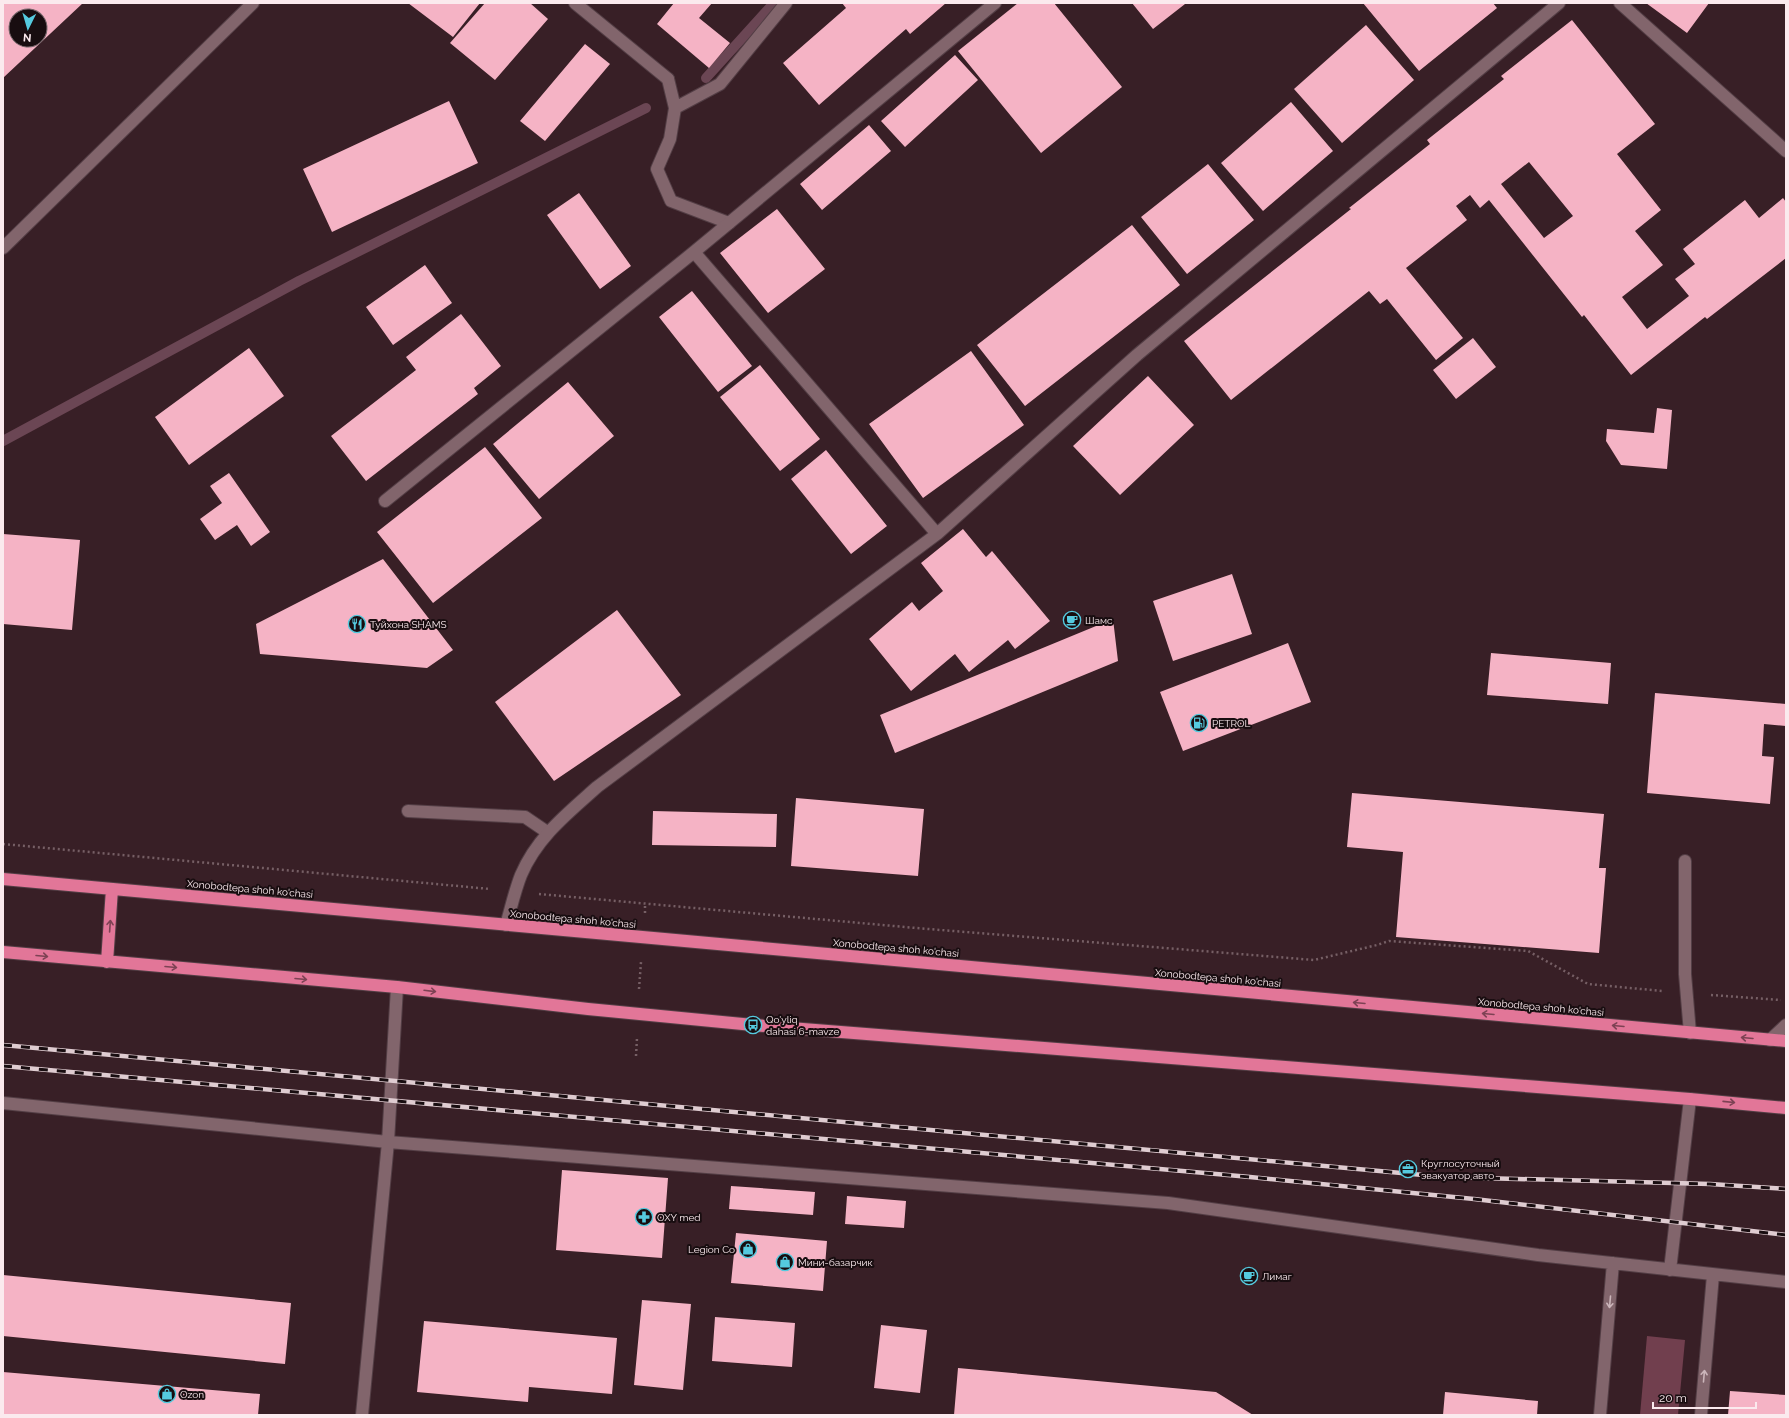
<svg xmlns="http://www.w3.org/2000/svg" width="1789" height="1418" font-family="Raleway,sans-serif">
	<style>
		.green { fill: #713f4e }
		.lines { fill: none; stroke-linecap: round; stroke-linejoin: round }
		.stream { stroke: #6b4654; stroke-width: 10 }
		.building { fill: #f5b3c5; fill-rule: evenodd }
		.lane-casing { stroke: #533e45; stroke-width: 14 }
		.street-casing { stroke: #533e45; stroke-width: 14 }
		.highway-casing { stroke: #533e45; stroke-width: 14 }
		.path { stroke: #765f65; stroke-width: 2.5; stroke-dasharray: 2 3; stroke-linecap: butt }
		.lane { stroke: #82656c; stroke-width: 12 }
		.street { stroke: #82656c; stroke-width: 12 }
		.highway { stroke: #e27698; stroke-width: 12 }
		.rail-casing { stroke: #dfccd1; stroke-width: 4.5 }
		.rail { stroke: #180d10; stroke-width: 3; stroke-dasharray: 9; stroke-linecap: butt }
		.oneway { stroke: #7d4254 }
		.oneway2 { stroke: #cbb5ba }
		.labels { text-anchor: middle; dominant-baseline: central; stroke-width: 4; stroke-linejoin: round; paint-order: stroke }
		.poi-label { font-size: 10px; fill: #fbeaee; stroke: #180d10; text-anchor: start }
		.street-label { font-size: 10px; fill: #fbeaee; stroke: #180d10 }
	</style>
	<rect width="100%" height="100%" fill="#381f26"/>
	<path class="green" d="M1647 1336 1685 1340 1678 1415H1640Z"/>
	<g class="lines">
		<path class="stream" d="M706 78 774 3
			M3 441 299 281 646 108"/>
	</g>
	<path class="building" d="M3 3H83L3 78ZM16 16H40V40H16Z
		M408 3H480L453 37Z
		M485 3H530L548 19 495 80 450 43Z
		M674 3H712L699 18 730 43 709 68 657 24Z
		M842 3H946L910 34 906 29 819 105 783 63 846 8Z
		M1018 3H1054L1122 87 1041 153 958 51Z
		M1132 3H1184L1185 4 1153 29Z
		M1363 3H1493L1497 8 1419 71Z
		M1646 3H1709L1687 33Z
		M1572 20 1655 124 1617 154 1661 210 1635 231 1663 265 1622 297 1647 329 1689 296 1675 279 1695 264 1683 249 1745 200 1759 218 1783 198 1786 202V258L1707 319 1705 317 1631 375 1584 315 1582 317 1489 200 1480 208 1470 195 1456 206 1467 220 1406 268 1463 338 1436 360 1387 299 1380 304 1369 291 1231 400 1184 341 1351 209 1349 208 1430 144 1427 140 1504 79 1501 76ZM1529 162 1573 216 1544 238 1501 184Z
		M1366 25 1414 80 1342 143 1294 89Z
		M585 44 610 64 545 141 520 121Z
		M955 55 978 80 905 147 881 121Z
		M449 101 478 163 332 232 303 169Z
		M1291 102 1333 151 1263 211 1221 163Z
		M869 125 891 151 822 210 800 184Z
		M1208 164 1254 220 1187 274 1141 217Z
		M579 193 631 266 600 289 547 215Z
		M777 209 825 269 768 313 720 253Z
		M1132 225 1180 285 1025 406 977 345Z
		M425 265 452 303 393 345 366 307Z
		M692 291 752 366 718 392 659 317Z
		M461 314 501 366 474 388 478 394 366 481 331 436 416 370 406 357Z
		M1473 338 1496 367 1456 399 1433 370Z
		M249 348 284 396 189 465 155 417Z
		M971 351 1024 425 923 498 869 424Z
		M760 365 820 439 780 471 720 397Z
		M1148 376 1194 425 1120 495 1073 446Z
		M568 382 614 436 539 499 493 444Z
		M1657 408 1672 410 1667 469 1621 465 1606 441 1607 429 1654 433Z
		M485 447 542 518 433 603 377 532Z
		M826 450 887 526 851 554 791 479Z
		M229 473 270 532 251 546 237 525 215 540 200 519 222 503 210 486Z
		M963 529 986 557 992 551 1050 621 1015 649 1008 640 969 672 955 654 911 691 869 639 912 602 919 611 943 591 921 563Z
		M3 534 80 540 72 630 3 624Z
		M383 559 453 650 427 668 260 654 256 624Z
		M1232 574 1252 634 1173 661 1153 601Z
		M617 610 681 695 554 781 495 702Z
		M1113 619 1118 661 895 753 880 715Z
		M1288 643 1311 702 1183 751 1160 692Z
		M1491 653 1611 663 1608 704 1487 695Z
		M1655 693 1786 704V726L1764 724 1762 756 1774 757 1770 804 1647 793Z
		M1352 793 1604 814 1599 868H1606L1599 953 1396 937 1403 852 1347 847Z
		M796 798 924 809 918 876 791 866Z
		M653 811 777 814 776 847 652 845Z
		M562 1170 668 1178 662 1258 556 1250Z
		M731 1186 815 1192 813 1215 729 1209Z
		M847 1196 906 1201 904 1228 845 1224Z
		M736 1233 827 1241 823 1291 731 1283Z
		M3 1275 291 1303 285 1364 3 1336Z
		M642 1300 691 1304 683 1390 634 1385Z
		M715 1317 795 1323 792 1367 712 1361Z
		M424 1321 617 1338 612 1394 529 1387 528 1402 417 1392Z
		M881 1325 927 1330 920 1393 874 1388Z
		M958 1368 1216 1392 1253 1415H954Z
		M3 1372 260 1394 258 1415H3Z
		M1730 1391 1786 1395V1415H1728Z
		M1445 1392 1538 1401 1537 1415H1443Z"/>
	<g class="lines">
		<defs>
			<path id="lane" d="M668 79 675 108 670 139 657 169 671 201 729 223
				M675 108 720 84 786 3
				M3 248 253 3
				M408 811 525 817 547 832
				M1685 861V974L1690 1033
				M1770 1040 1786 1025"/>
			<path id="street" d="M575 3 668 79
				M1620 3 1786 151
				M694 252 937 534
				M385 501 694 252 995 3
				M506 925C511 908 515 890 521 875 537 837 568 813 597 787L937 534 1137 355 1559 3
				M3 1103 388 1142 1168 1203 1538 1255 1786 1282
				M1670 1270 1690 1099
				M362 1415 388 1142 397 987
				M1600 1415 1613 1263
				M1701 1415 1713 1275"/>
			<path id="highway" d="M3 879 1786 1041
				M3 952 397 987 588 1009 753 1025 1690 1099 1786 1108
				M107 962 112 889"/>
		</defs>
		<use href="#lane" class="lane-casing"/>
		<use href="#street" class="street-casing"/>
		<use href="#highway" class="highway-casing"/>
		<path class="path" d="M3 844 490 889
			M539 894 916 928 1314 960 1377 945 1389 941 1528 951 1588 984 1662 991
			M645 913V904
			M639 989 641 962
			M1711 995 1781 1000
			M636 1056 637 1038"/>
		<use href="#lane" class="lane"/>
		<use href="#street" class="street"/>
		<use href="#highway" class="highway"/>
		<defs>
			<path id="rail" d="M3 1045 1445 1177 1710 1184 1786 1189
				M3 1066 1250 1177 1474 1199 1786 1235"/>
		</defs>
		<use href="#rail" class="rail-casing"/>
		<use href="#rail" class="rail"/>
	</g>
	<defs><path id="oneway-shaft" d="M-6 0H5M1.5-3L5.5 0L1.5 3" fill="none" stroke-width="1.6" stroke-linecap="round" stroke-linejoin="round"/></defs>
	<g class="oneway">
		<use href="#oneway-shaft" transform="translate(110 926) rotate(-86)"/>
		<use href="#oneway-shaft" transform="translate(42 956) rotate(5)"/>
		<use href="#oneway-shaft" transform="translate(171 967) rotate(5)"/>
		<use href="#oneway-shaft" transform="translate(301 979) rotate(5)"/>
		<use href="#oneway-shaft" transform="translate(430 991) rotate(7)"/>
		<use href="#oneway-shaft" transform="translate(1359 1003) rotate(-175)"/>
		<use href="#oneway-shaft" transform="translate(1488 1014) rotate(-175)"/>
		<use href="#oneway-shaft" transform="translate(1618 1026) rotate(-175)"/>
		<use href="#oneway-shaft" transform="translate(1747 1038) rotate(-175)"/>
		<use href="#oneway-shaft" transform="translate(1729 1102) rotate(6)"/>
	</g>
	<g class="oneway2">
		<use href="#oneway-shaft" transform="translate(1610 1302) rotate(95)"/>
		<use href="#oneway-shaft" transform="translate(1704 1376) rotate(-85)"/>
	</g>
	<defs>
		<symbol id="cafe-ring" viewBox="-11 -11 22 22"><circle r="9.5" fill="#180d10" stroke="#55cadf" stroke-width="1.5"/><path d="M-5.5-4.5H6V0H3Q3 3.5 0 3.5H-2.5Q-5.5 3.5-5.5 0ZM3-3.2v2h1.7v-2ZM-6 4.5H4V6H-6Z" fill="#55cadf"/></symbol>
		<symbol id="restaurant-ring" viewBox="-11 -11 22 22"><circle r="9.5" fill="#180d10" stroke="#55cadf" stroke-width="1.5"/><path d="M-5-6h1v4h1v-4h1v4h1v-4h1v5L-1.5 .5V6h-2V.5L-5-1ZM5-6V6H3V1.5H1.5Q1.5-4 5-6Z" fill="#55cadf"/></symbol>
		<symbol id="fuel-ring" viewBox="-11 -11 22 22"><circle r="9.5" fill="#180d10" stroke="#55cadf" stroke-width="1.5"/><path d="M-5.5-6h7V0h2V4h1.3V-2.5L3-4.5l.8-.8L6-3V5H2.5V1h-1V6h-7ZM-4.2-4.7v3.2H.2V-4.7Z" fill="#55cadf"/></symbol>
		<symbol id="bus-ring" viewBox="-11 -11 22 22"><circle r="9.5" fill="#180d10" stroke="#55cadf" stroke-width="1.5"/><path d="M-5-6H5V4H4V6H2V4H-2V6H-4V4H-5ZM-3.5-4V0h7V-4ZM-3.5 1.2v1.5H-2V1.2ZM2 1.2v1.5H3.5V1.2Z" fill="#55cadf"/></symbol>
		<symbol id="office-ring" viewBox="-11 -11 22 22"><circle r="9.5" fill="#180d10" stroke="#55cadf" stroke-width="1.5"/><path d="M-6-3h4V-5.5h4V-3h4V5H-6ZM-1-4.5V-3h2v-1.5ZM-6 0V1H6V0Z" fill="#55cadf"/></symbol>
		<symbol id="pharmacy-ring" viewBox="-11 -11 22 22"><circle r="9.5" fill="#180d10" stroke="#55cadf" stroke-width="1.5"/><path d="M-2-6h4v4h4v4h-4v4h-4v-4h-4v-4h4Z" fill="#55cadf"/></symbol>
		<symbol id="shop-ring" viewBox="-11 -11 22 22"><circle r="9.5" fill="#180d10" stroke="#55cadf" stroke-width="1.5"/><path d="M-5-2.5h2.3a2.7 3.5 0 0 1 5.4 0H5L5.5 6h-11ZM-1.5-2.5h3a1.5 2.3 0 0 0-3 0Z" fill="#55cadf"/></symbol>
	</defs>
	<g fill-rule="evenodd">
		<use href="#cafe-ring" x="1062" y="610" width="20" height="20"/>
		<use href="#restaurant-ring" x="347" y="614" width="20" height="20"/>
		<use href="#fuel-ring" x="1189" y="713" width="20" height="20"/>
		<use href="#bus-ring" x="743" y="1015" width="20" height="20"/>
		<use href="#office-ring" x="1398" y="1159" width="20" height="20"/>
		<use href="#pharmacy-ring" x="634" y="1207" width="20" height="20"/>
		<use href="#shop-ring" x="738" y="1239" width="20" height="20"/>
		<use href="#shop-ring" x="775" y="1252" width="20" height="20"/>
		<use href="#cafe-ring" x="1239" y="1266" width="20" height="20"/>
		<use href="#shop-ring" x="157" y="1384" width="20" height="20"/>
	</g>
	<g class="labels">
		<g class="poi-label">
			<text x="1085" y="620">Шамс</text>
			<text x="370" y="624">Туйхона SHAMS</text>
			<text x="1212" y="723">PETROL</text>
			<text x="766" y="1019">Qo'yliq<tspan x="766" dy="12">dahasi 6-mavze</tspan></text>
			<text x="1421" y="1163">Круглосуточный<tspan x="1421" dy="12">эвакуатор авто</tspan></text>
			<text x="657" y="1217">OXY med</text>
			<text x="735" y="1249" text-anchor="end">Legion Co</text>
			<text x="798" y="1262">Мини-базарчик</text>
			<text x="1262" y="1276">Лимаг</text>
			<text x="180" y="1394">Ozon</text>
		</g>
		<g class="street-label">
			<text transform="translate(250 889) rotate(5)">Xonobodtepa shoh ko'chasi</text>
			<text transform="translate(573 919) rotate(5)">Xonobodtepa shoh ko'chasi</text>
			<text transform="translate(896 948) rotate(5)">Xonobodtepa shoh ko'chasi</text>
			<text transform="translate(1218 978) rotate(5)">Xonobodtepa shoh ko'chasi</text>
			<text transform="translate(1541 1007) rotate(5)">Xonobodtepa shoh ko'chasi</text>
		</g>
	</g>
	<rect width="1789" height="1418" fill="none" stroke="#fbeaee" stroke-width="8"/>
	<g transform="translate(28 28) rotate(185)"><circle r="19" fill="#180d10" stroke="#736569"/>
	<path d="M0-3L7 15L0 10L-7 15Z" fill="#55cadf"/>
	<text y="-6" font-size="11" font-weight="bold" text-anchor="middle" fill="#fbeaee">N</text>
	</g>
	<path d="M1653 1402v6h103v-6" fill="none" stroke="#fbeaee" stroke-width="2"/>
	<text x="1659" y="1402" font-size="12" fill="#fbeaee" stroke="#180d10" stroke-width="3" paint-order="stroke">20 m</text>
</svg>
